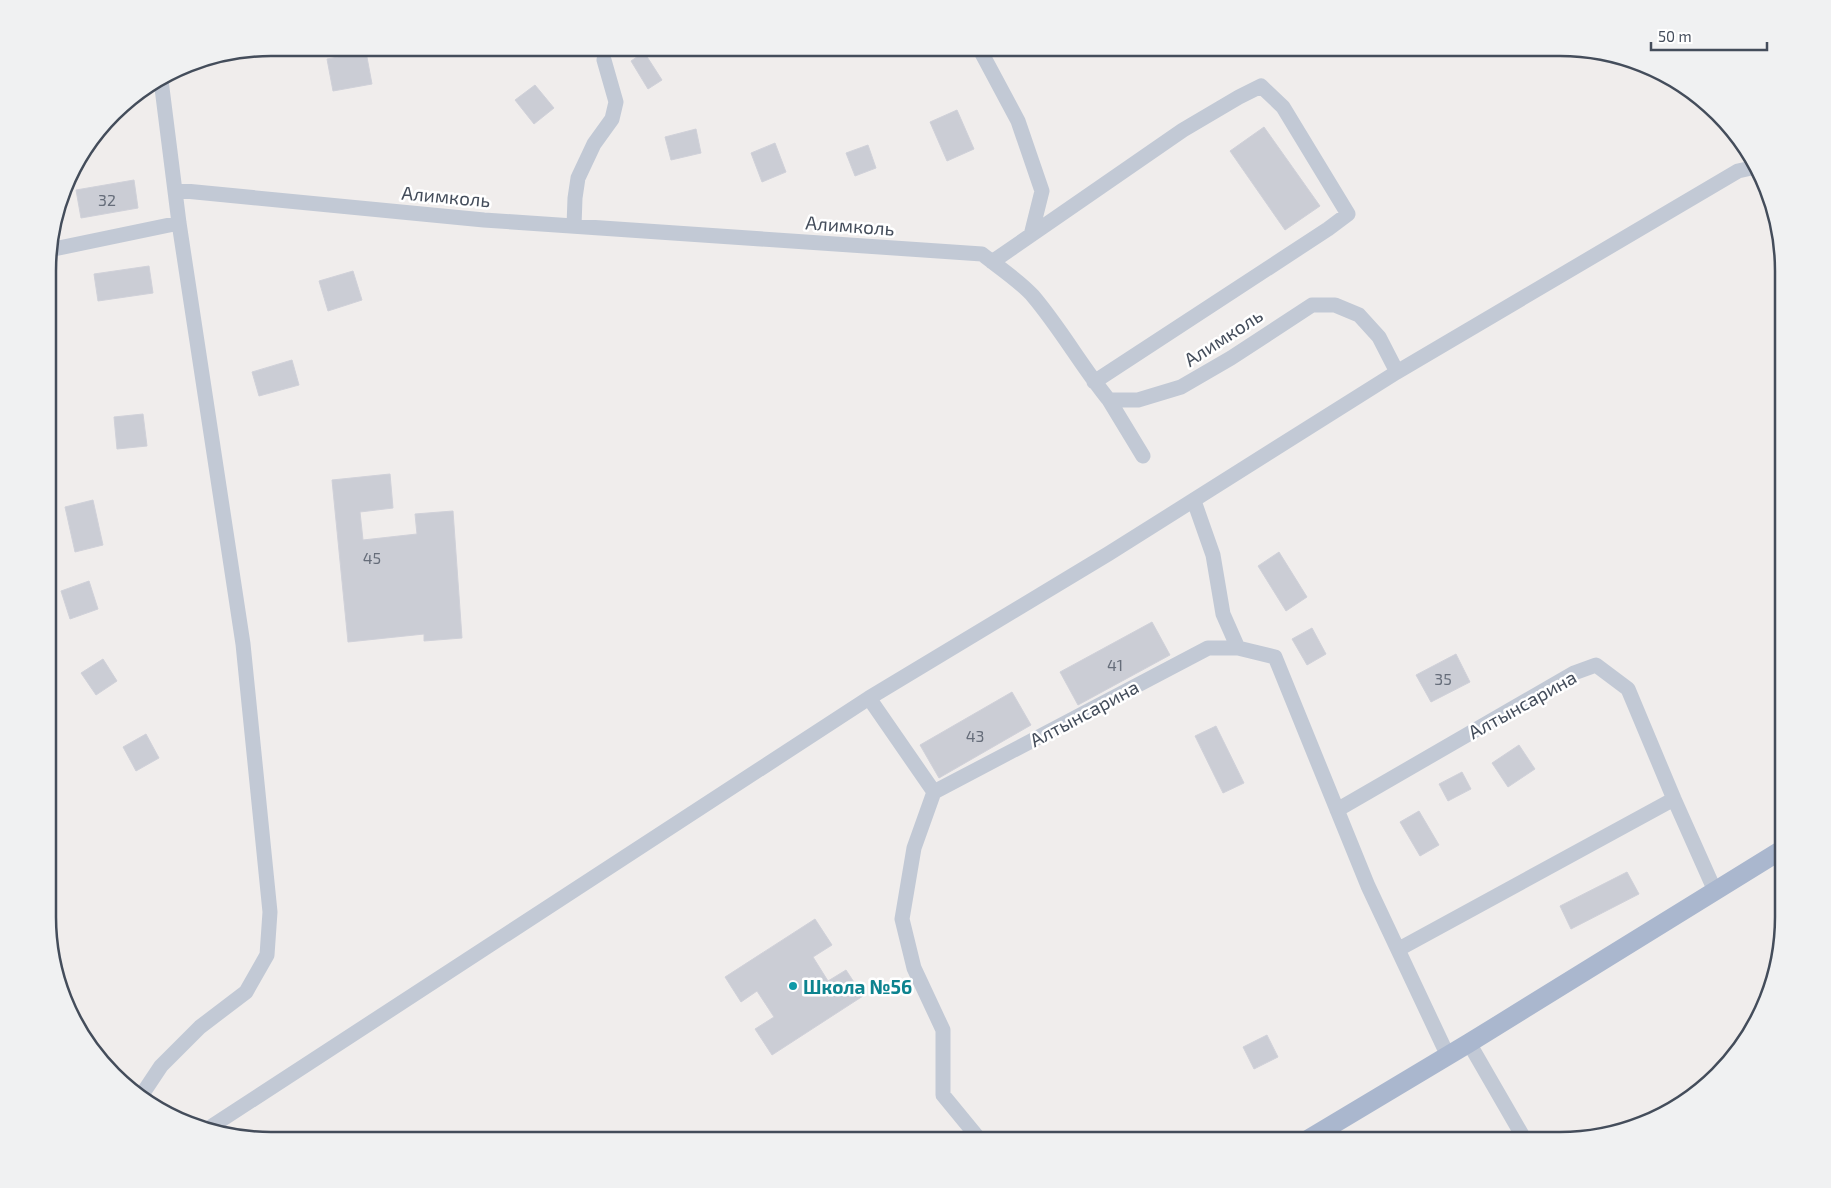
<svg xmlns="http://www.w3.org/2000/svg" width="1831" height="1188" font-family="'Exo 2',sans-serif">
	<style>
		.building { fill: #cbcdd5; stroke: #d0d1d9 }
		.lines { fill: none; stroke-linecap: round; stroke-linejoin: round }
		.minor { stroke: #c2c9d5; stroke-width: 15 }
		.major { stroke: #aab7ce; stroke-width: 19 }
		.culture-dot { fill: #0f9aa8; stroke: #fff; stroke-width: 2 }
		.labels { text-anchor: middle; dominant-baseline: central; stroke-width: 5; stroke-linejoin: round; paint-order: stroke }
		.number-label { font-size: 16px; fill: #666d7a }
		.street-label { font-size: 19px; fill: #444d5b; stroke: #fff }
		.culture-label { font-size: 19px; font-weight: bold; fill: #0d838f; stroke: #fff; text-anchor: start }
		.rim { fill: none; stroke: #444d5b; stroke-width: 2.5 }
	</style>
	<rect width="100%" height="100%" fill="#f0edec"/>
	<path class="building" d="M366 52 372 84 333 91 327 59Z
		M644 52 662 80 648 89 631 61Z
		M535 85 554 108 534 124 515 100Z
		M957 110 974 149 947 161 930 122Z
		M1264 127 1320 206 1285 230 1230 151Z
		M696 129 701 153 671 160 665 137Z
		M775 143 786 172 762 182 751 153Z
		M868 145 876 168 855 176 846 153Z
		M134 180 138 208 81 218 76 190Z
		M149 266 153 293 98 301 94 274Z
		M353 271 362 300 328 311 319 281Z
		M292 360 299 385 259 396 252 372Z
		M143 414 147 446 117 449 114 417Z
		M390 474 393 508 360 512 363 540 417 534 415 514 453 511 462 638 424 641V634L348 642 332 480Z
		M93 500 103 545 75 552 65 507Z
		M1279 552 1307 597 1286 611 1258 566Z
		M89 581 98 609 70 619 61 591Z
		M1152 622 1170 655 1078 705 1060 672Z
		M1312 628 1326 654 1307 665 1292 639Z
		M1456 654 1470 682 1431 702 1416 675Z
		M103 659 117 681 96 695 81 673Z
		M1012 692 1031 725 939 778 920 745Z
		M1216 726 1244 783 1223 793 1195 736Z
		M146 734 159 758 136 771 123 747Z
		M1519 745 1535 769 1508 787 1492 763Z
		M1462 772 1471 789 1448 801 1439 784Z
		M1419 811 1439 845 1420 856 1400 822Z
		M1627 872 1639 894 1571 929 1560 906Z
		M815 919 832 945 813 957 828 981 846 970 863 996 772 1055 755 1029 774 1017 757 991 741 1002 725 977Z
		M1267 1035 1278 1057 1254 1069 1243 1047Z"/>
	<g class="lines">
		<path class="minor" d="M979 48 1018 121 1042 191 1031 235
			M175 190 484 220 982 254C997 266 1021 282 1033 296 1061 329 1082 367 1109 400H1138L1181 387 1231 358 1312 305H1335L1359 315 1379 337 1397 372
			M574 226 575 198 578 178 594 144 612 119 616 102 604 60
			M49 250 179 223
			M992 262 1183 130 1239 97 1261 86 1283 107 1348 214 1328 229 1094 382
			M1109 400 1143 456
			M1194 501 1213 555 1223 614 1238 648 1275 657 1368 886 1448 1056
			M869 698 934 792
			M1337 810 1574 673 1596 665 1628 689 1674 799 1715 891
			M1399 949 1674 799
			M1469 1043 1525 1140
			M141 1096 161 1066 200 1027 246 992 267 955 270 912 243 644 179 223 161 80
			M206 1130 869 698 1108 554 1397 372 1738 171 1756 167
			M980 1140 943 1095V1030L914 968 902 919 914 848 934 792 1208 648H1238"/>
		<path class="major" d="M1307 1140 1469 1043 1783 849"/>
	</g>
	<circle class="culture-dot" cx="793" cy="986" r="5"/>
	<g class="labels">
		<g class="number-label">
			<text x="107" y="199">32</text>
			<text x="372" y="557">45</text>
			<text x="1115" y="664">41</text>
			<text x="1443" y="678">35</text>
			<text x="975" y="735">43</text>
		</g>
		<g class="street-label">
			<text transform="translate(446 196) rotate(5)">Алимколь</text>
			<text transform="translate(850 225) rotate(4)">Алимколь</text>
			<text transform="translate(1223 337) rotate(-33)">Алимколь</text>
			<text transform="translate(1522 704) rotate(-29)">Алтынсарина</text>
			<text transform="translate(1084 713) rotate(-28)">Алтынсарина</text>
		</g>
		<g class="culture-label">
			<text x="803" y="986">Школа №56</text>
		</g>
	</g>
	<path d="M0 0H1831V1188H0ZM271 56H1560A215 215 0 0 1 1775 271V917A215 215 0 0 1 1560 1132H271A215 215 0 0 1 56 917V271A215 215 0 0 1 271 56Z" fill="#f0f1f2" fill-rule="evenodd"/>
	<path class="rim" d="M271 56H1560A215 215 0 0 1 1775 271V917A215 215 0 0 1 1560 1132H271A215 215 0 0 1 56 917V271A215 215 0 0 1 271 56Z"/>
	<path d="M1651 42v8h116v-8" fill="none" stroke="#444d5b" stroke-width="2.5"/>
	<text x="1658" y="42" font-size="15" fill="#444d5b" stroke="#ffffff" stroke-width="4" paint-order="stroke">50 m</text>
</svg>
